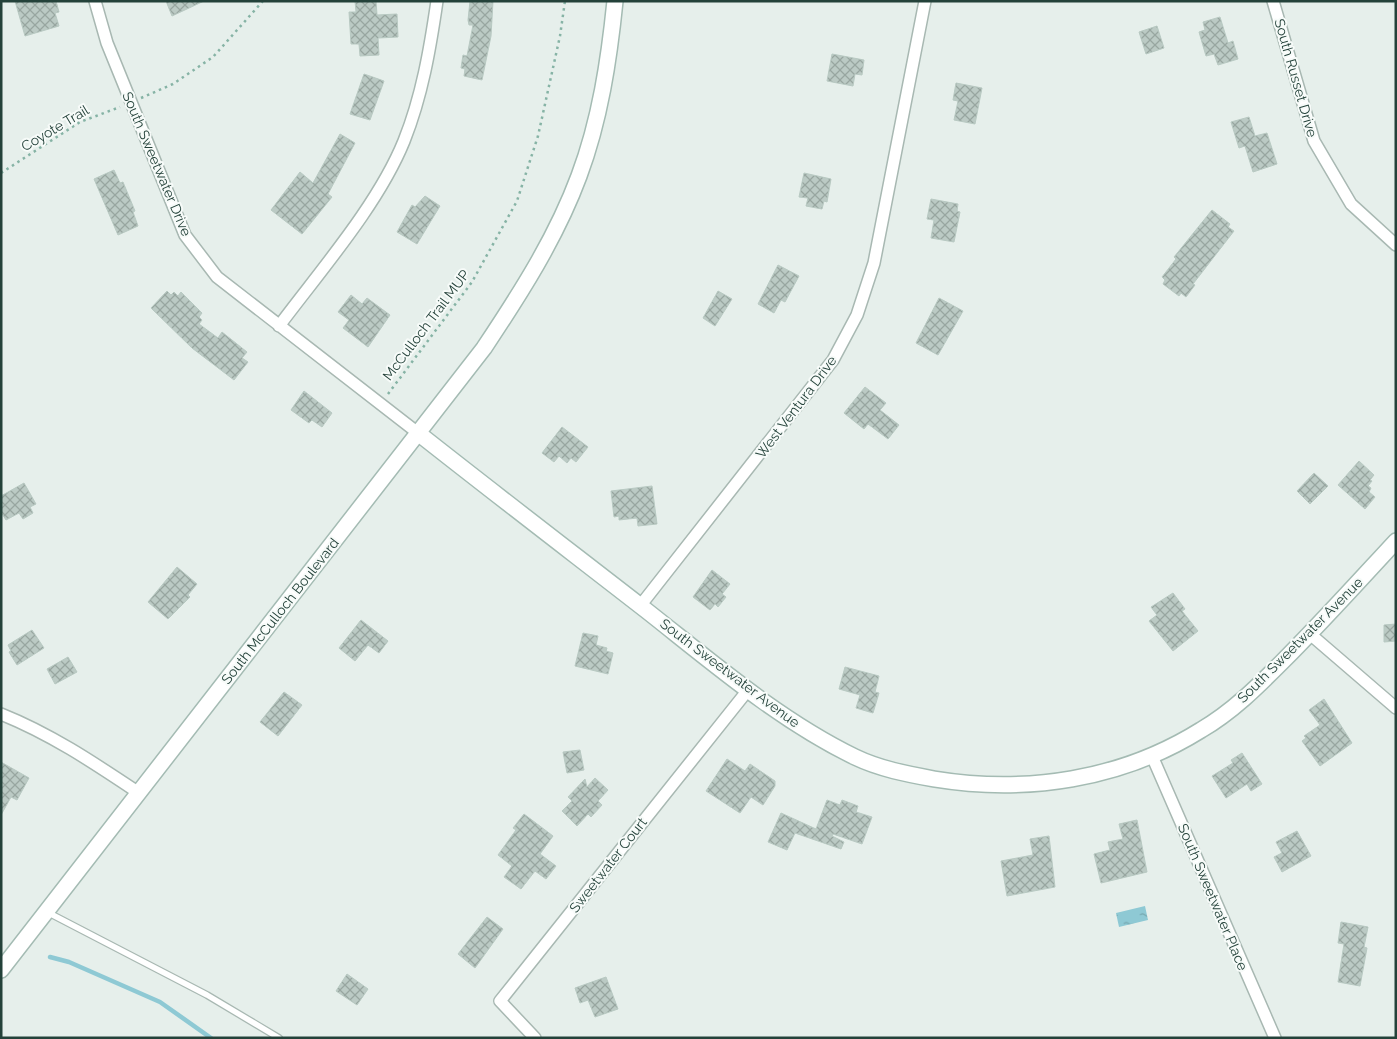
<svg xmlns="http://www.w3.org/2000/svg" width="1397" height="1039" font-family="Raleway,sans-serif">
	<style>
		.water { fill: url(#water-ripples) }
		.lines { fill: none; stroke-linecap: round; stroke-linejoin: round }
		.stream { stroke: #8ec9d4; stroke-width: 4.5 }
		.building { fill: url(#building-cross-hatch); stroke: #b8c9c2 }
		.lane-casing { stroke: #a8b8b2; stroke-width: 8 }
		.street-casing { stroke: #a8b8b2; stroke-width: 14 }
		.secondary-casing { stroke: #a4bbb3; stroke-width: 18 }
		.path { stroke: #86b3a5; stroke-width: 2.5; stroke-dasharray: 2.5 4; stroke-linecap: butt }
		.lane { stroke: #fff; stroke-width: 5.5 }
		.street { stroke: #fff; stroke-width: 11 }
		.secondary { stroke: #fff; stroke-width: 15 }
		.labels { text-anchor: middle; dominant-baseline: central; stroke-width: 4; stroke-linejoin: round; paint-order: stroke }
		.street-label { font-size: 14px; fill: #24423a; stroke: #f7fbf9 }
	</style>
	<defs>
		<pattern id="water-ripples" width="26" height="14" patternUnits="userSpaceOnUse" patternTransform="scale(1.25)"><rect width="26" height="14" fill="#8ec9d4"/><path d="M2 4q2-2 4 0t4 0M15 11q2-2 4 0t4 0" fill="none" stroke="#74a5ad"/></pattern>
		<pattern id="building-cross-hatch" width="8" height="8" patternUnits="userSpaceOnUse" patternTransform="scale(1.25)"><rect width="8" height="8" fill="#bbcac4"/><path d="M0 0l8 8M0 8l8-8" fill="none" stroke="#98a6a0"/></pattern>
	</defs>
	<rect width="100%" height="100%" fill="#e6efeb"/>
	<path class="water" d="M1145 906 1148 920 1119 927 1116 913Z"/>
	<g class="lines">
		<path class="stream" d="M50 957 69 962 160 1002 211 1038"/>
	</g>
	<path class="building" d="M15 1H56L59 12 55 13 59 26 25 36Z
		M166 1H204L172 16Z
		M355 1H376L377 15 397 14 398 37 378 38 379 55 360 56 359 44H351L349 12H356Z
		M470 1H493L491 36 482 80 464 76 465 69 461 68 463 55 467 56 473 25H469L468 20Z
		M1220 17 1228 43 1233 41 1238 59 1218 65 1214 54 1206 56 1199 32 1205 30 1203 22Z
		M1157 26 1164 48 1146 54 1139 32Z
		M832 54 864 60 862 75 855 74 853 86 827 81Z
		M364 74 384 81 370 120 350 114Z
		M956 83 982 88 975 124 954 120 958 101 953 100Z
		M1249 117 1255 136 1267 133 1277 164 1253 172 1245 146 1239 148 1231 122Z
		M340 134 355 143 328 194 332 197 302 234 271 210 300 172 313 183Z
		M114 170 120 183 123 182 135 211 133 212 138 226 118 235 94 179Z
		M804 173 831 179 827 202 824 201 822 209 806 206 808 198 799 197Z
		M425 196 440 206 417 244 397 232 412 205 415 207Z
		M931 199 958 204 957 211 960 212 954 242 931 238 934 220 927 219Z
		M1212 210 1230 224 1228 227 1234 231 1193 284 1195 285 1186 297 1181 293 1179 296 1163 284 1165 280 1162 277 1176 259 1174 257Z
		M778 265 799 276 785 302 781 300 774 313 758 304Z
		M167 291 171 295 174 292 178 296 181 292 202 313 199 317 202 320 199 324 218 338 222 332 247 352 242 358 248 362 234 380 192 348 151 308Z
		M718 291 732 299 715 326 703 318Z
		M351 295 362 304 367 298 390 315 368 347 343 328 349 320 338 312Z
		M939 298 963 311 938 355 916 343Z
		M865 387 886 403 880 410 899 425 888 439 868 424 864 429 844 413Z
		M304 391 332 413 322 427 312 420 309 423 291 410Z
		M562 427 588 447 576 462 571 458 567 463 559 456 554 462 542 453Z
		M1359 461 1374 475 1370 480 1372 481 1368 486 1371 488 1369 492 1375 497 1365 509 1338 485Z
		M1314 473 1328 486 1310 504 1297 491Z
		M24 483 36 504 30 507 33 513 23 519 19 513 6 520 1 512V496Z
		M652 486 657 524 638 526 637 518 619 520V516L614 517 611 491Z
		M177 567 197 584 188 595 190 597 168 619 148 602Z
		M712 570 730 584 722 594 726 597 718 607 715 604 710 610 693 597Z
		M1173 593 1185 609 1182 611 1198 631 1173 651 1149 621 1157 615 1151 607Z
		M361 620 388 641 379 653 368 645 355 661 339 648Z
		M1396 624V641L1384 642V625Z
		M32 630 44 648 17 665 9 652 11 651 8 645Z
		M583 633 598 636 596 645 607 648 606 651 613 653 608 674 575 666Z
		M68 657 77 672 55 684 47 669Z
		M845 667 879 676 875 692 879 693 873 713 856 708 860 695 839 689Z
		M284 692 302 705 278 736 260 722Z
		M1324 699 1352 743 1320 766 1302 741 1306 738 1304 736 1320 725 1309 710Z
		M580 750 584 770 567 773 563 752Z
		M1242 753 1262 784 1251 791 1247 784 1226 798 1212 776 1233 763 1231 760Z
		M727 759 745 771 750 764 775 781V786L763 805 751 797 740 813 706 791Z
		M1 762 29 778 17 800 11 797 1 815Z
		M595 778 608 790 598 801 602 805 591 817 588 814 577 826 562 811 572 801 568 797 585 779 587 787Z
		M827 800 840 805 842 800 858 806 856 812 872 817 862 844 833 834 832 836 844 842 841 849 795 833 787 850 768 842 781 813 816 829Z
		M524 814 553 836 540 854 556 866 546 879 535 871 521 889 504 877 512 866 498 855 516 830 513 828Z
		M1137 820 1147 872 1101 883 1094 854 1110 850 1108 842 1123 839 1119 824Z
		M1297 831 1311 856 1282 872 1274 857 1282 853 1276 842Z
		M1049 836 1055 887 1007 896 1001 861 1033 855 1030 839Z
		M487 917 503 929 475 968 458 954Z
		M1341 922 1368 927 1364 947 1367 948 1360 986 1338 982 1344 944 1338 943Z
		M347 974 368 989 357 1005 336 991Z
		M606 977 618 1009 595 1017 588 1000 580 1003 575 988Z"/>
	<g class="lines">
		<defs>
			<path id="lane" d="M47 912 207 995 279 1038"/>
			<path id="street" d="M95 1 107 43 185 235 217 277 418 433
				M1273 1 1314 141 1351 204 1396 245
				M279 326C320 271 378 205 404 141 422 96 430 49 437 1
				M640 606 833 360 857 315 874 263 925 1
				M1310 634 1396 708
				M1 714C51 734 94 763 139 793
				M1152 756 1275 1038
				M535 1038 500 1001 748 690"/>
			<path id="secondary" d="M418 433C494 493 571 552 647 611 713 663 779 720 855 757 880 769 907 774 934 779 1026 794 1121 780 1201 730 1232 712 1257 687 1282 662 1321 623 1358 582 1396 541
				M1 970 484 348C520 294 556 238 579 176 600 120 609 60 615 1"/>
		</defs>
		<use href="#lane" class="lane-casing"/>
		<use href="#street" class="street-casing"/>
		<use href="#secondary" class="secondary-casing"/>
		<path class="path" d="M141 98 173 84 213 57 263 1
			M1 173 80 122 120 107
			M388 394 472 282 517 201 538 136 560 36 565 1"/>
		<use href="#lane" class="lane"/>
		<use href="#street" class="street"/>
		<use href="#secondary" class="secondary"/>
	</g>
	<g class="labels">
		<g class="street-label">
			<text transform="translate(1296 78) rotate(74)">South Russet Drive</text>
			<text transform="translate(55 128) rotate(-31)">Coyote Trail</text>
			<text transform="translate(157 164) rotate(67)">South Sweetwater Drive</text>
			<text transform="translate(426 325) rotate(-53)">McCulloch Trail MUP</text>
			<text transform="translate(796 407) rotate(-53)">West Ventura Drive</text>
			<text transform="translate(280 611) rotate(-52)">South McCulloch Boulevard</text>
			<text transform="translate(1300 640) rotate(-45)">South Sweetwater Avenue</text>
			<text transform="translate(730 673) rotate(37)">South Sweetwater Avenue</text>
			<text transform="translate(608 865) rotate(-52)">Sweetwater Court</text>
			<text transform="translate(1213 897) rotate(67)">South Sweetwater Place</text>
		</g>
	</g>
	<rect width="1397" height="1039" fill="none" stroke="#24423a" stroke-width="5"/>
</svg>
